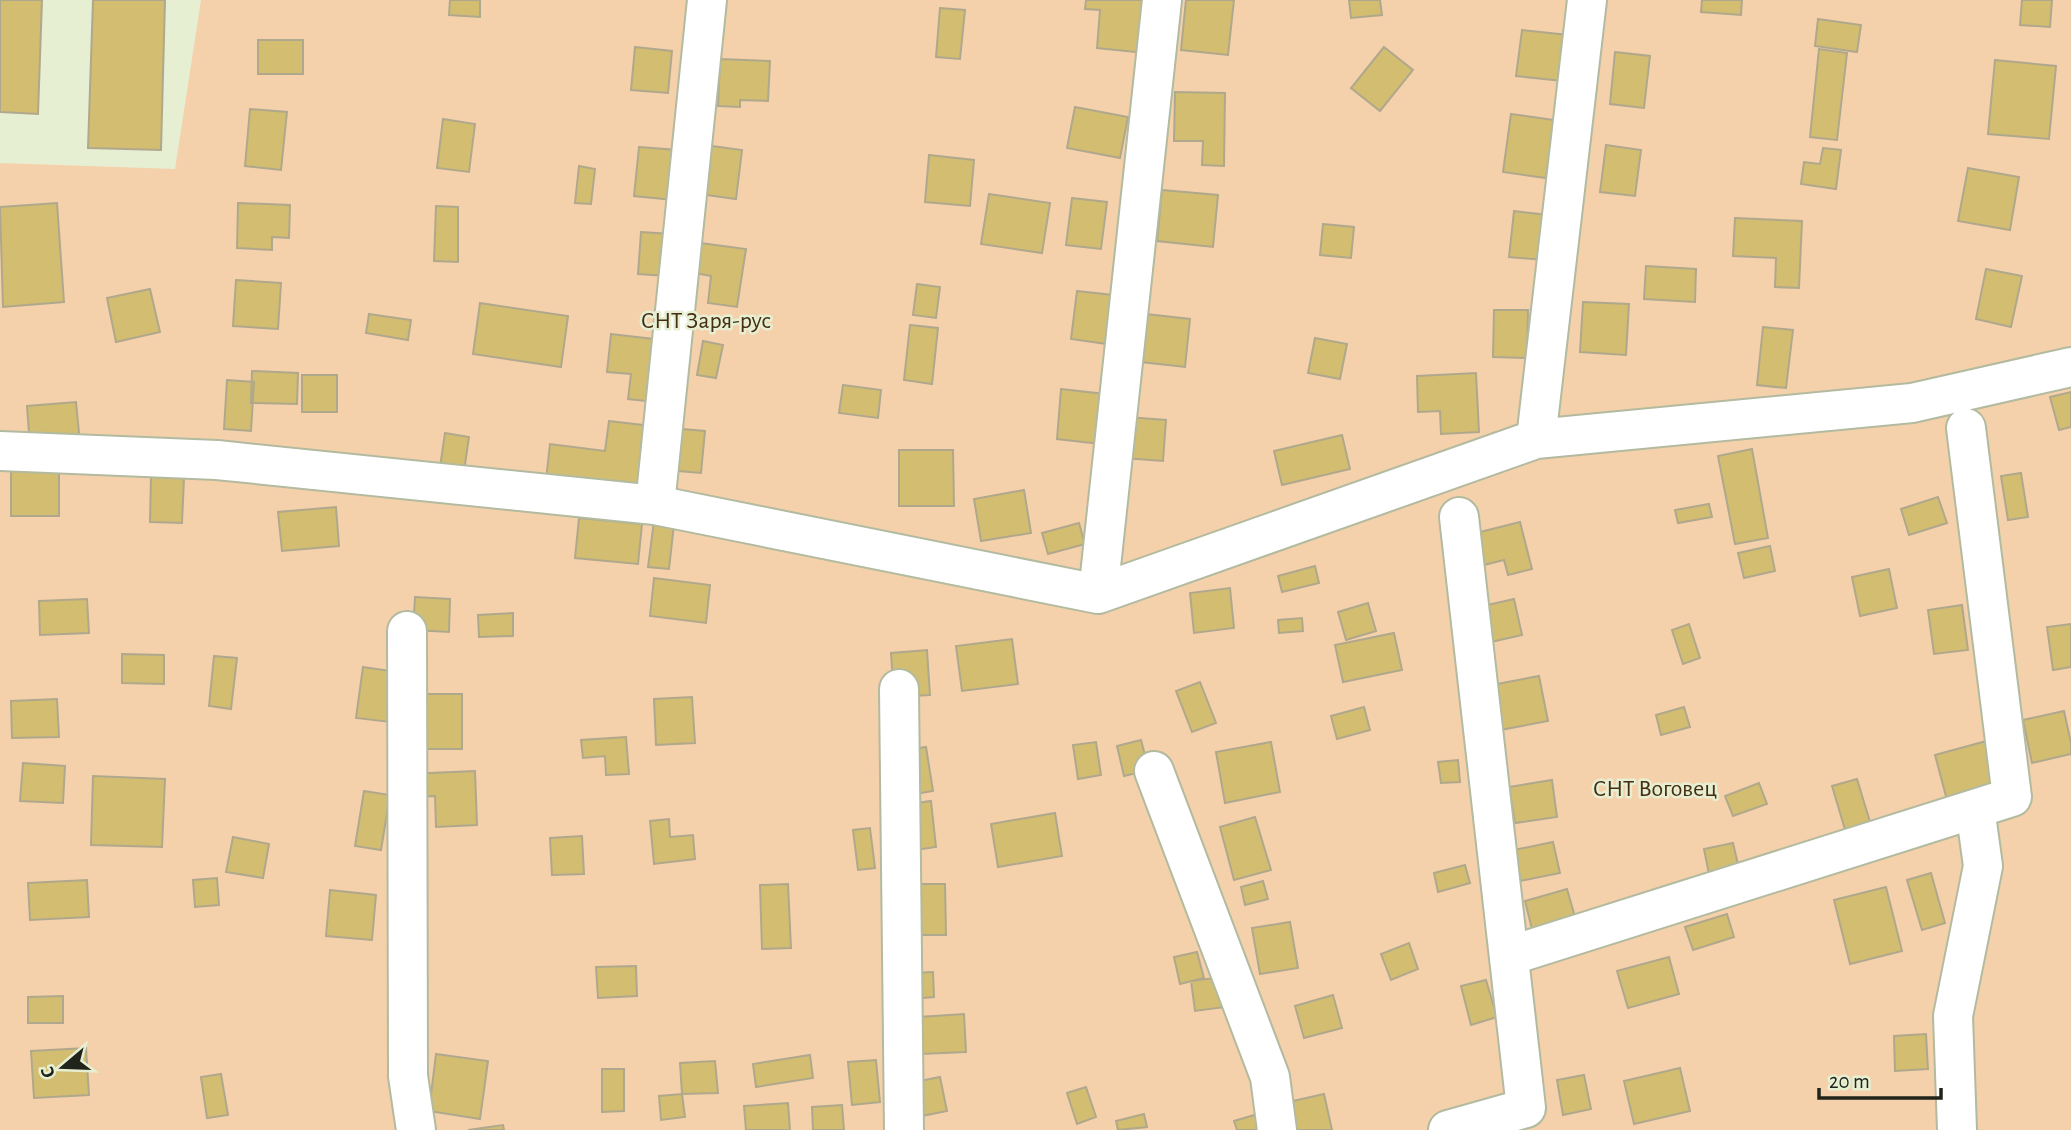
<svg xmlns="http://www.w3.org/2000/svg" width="2071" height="1130" font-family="'Alegreya Sans',sans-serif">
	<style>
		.green { fill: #f5d1ab }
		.building { fill: #d3bd70; stroke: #b0a88d; stroke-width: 2 }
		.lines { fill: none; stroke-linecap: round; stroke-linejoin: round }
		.minor-casing { stroke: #b2ba9f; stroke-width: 42 }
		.minor { stroke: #fff; stroke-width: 38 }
		.labels { text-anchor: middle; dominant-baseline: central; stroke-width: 5; stroke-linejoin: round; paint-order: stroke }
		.park-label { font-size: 24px; fill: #452e13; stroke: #e7efd3 }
	</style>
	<rect width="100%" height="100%" fill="#e7efd3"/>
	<path class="green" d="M201 0H2071V1130H0V163L175 169Z"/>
	<path class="building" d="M0 0H42L38 114 0 112Z
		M93 0H165L161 150 88 148Z
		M450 0H480V17L449 15Z
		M1086 0H1149L1145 53 1097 48 1100 10 1085 9Z
		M1186 0H1234L1228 55 1181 50Z
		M1349 0H1380L1382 15 1351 18Z
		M1702 0H1742L1741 15 1701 12Z
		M2022 0H2052L2050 27 2020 25Z
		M940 8 965 10 960 59 936 57Z
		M1818 19 1861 25 1857 52 1815 46Z
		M1522 30 1568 35 1562 81 1516 76Z
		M258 40H303V74H258Z
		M635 47 672 51 668 93 631 90Z
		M1384 47 1413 70 1380 111 1351 88Z
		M1819 49 1847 53 1837 140 1810 137Z
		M1615 52 1650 56 1644 108 1610 104Z
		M720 59 770 61 768 101 740 100V107L718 106Z
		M1995 60 2056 66 2049 139 1988 134Z
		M1175 92 1225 93 1224 166 1202 165 1203 141H1174Z
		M1075 107 1128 117 1120 158 1067 148Z
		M250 109 287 112 281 170 245 166Z
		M1511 114 1554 120 1546 178 1503 172Z
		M443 119 475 124 469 172 437 168Z
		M705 145 742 150 736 199 699 194Z
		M1606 145 1641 150 1635 196 1600 192Z
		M639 147 678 150 673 200 634 196Z
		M1823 148 1841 150 1836 189 1801 184 1804 162 1820 164Z
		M929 155 974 160 970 206 925 202Z
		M579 166 595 169 591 204 575 203Z
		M1968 168 2019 177 2010 230 1958 221Z
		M1162 190 1218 195 1213 247 1157 241Z
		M989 194 1050 203 1042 253 981 244Z
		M1072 198 1107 202 1101 249 1066 245Z
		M57 203 64 302 3 307 0 207Z
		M238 203 290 205 289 238 272 237V250L237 248Z
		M436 206 458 207V262L434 261Z
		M1514 211 1548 215 1543 260 1509 257Z
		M1735 218 1802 221 1799 288 1775 287 1776 258 1733 256Z
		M1323 224 1354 227 1351 258 1320 255Z
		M641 232 671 234 667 276 638 274Z
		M693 242 746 249 737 307 708 303 711 276 689 272Z
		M1646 266 1696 269 1695 302 1644 299Z
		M1986 269 2022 276 2011 327 1976 319Z
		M236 280 281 283 278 329 233 326Z
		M917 284 940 287 936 318 913 315Z
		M150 289 160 332 116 342 107 298Z
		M1077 291 1113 295 1107 344 1071 339Z
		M1583 302 1629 304 1626 355 1580 352Z
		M480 303 568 316 561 367 473 354Z
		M1494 310H1528L1527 358 1493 357Z
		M369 314 411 320 408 340 366 333Z
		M1146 314 1190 319 1185 367 1141 362Z
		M910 325 938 328 932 384 904 380Z
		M1763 327 1793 330 1786 388 1757 385Z
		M611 334 662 340 655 402 628 399 631 374 607 372Z
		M1315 338 1347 344 1340 379 1308 373Z
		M703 341 723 345 716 378 697 375Z
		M252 371 298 373 297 404 251 403Z
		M1476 373 1479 432 1441 434 1440 411 1418 412 1417 376Z
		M302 375H337V412H302Z
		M227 380 254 382 251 431 224 429Z
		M843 385 881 390 878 418 839 413Z
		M1061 389 1105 394 1100 444 1057 439Z
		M2071 392V427L2059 430 2050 397Z
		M76 402 80 443 30 447 27 406Z
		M1127 417 1166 420 1163 461 1124 458Z
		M609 421 651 426 643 500 545 489 550 444 605 451Z
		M670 428 705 431 701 473 666 470Z
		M445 433 469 437 462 485 438 481Z
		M1342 435 1350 469 1282 485 1274 451Z
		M1752 449 1768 538 1735 544 1718 456Z
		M899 450H953L954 506H899Z
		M11 467H59V516H11Z
		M2021 473 2028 517 2008 520 2001 476Z
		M151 477 184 478 182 523 150 522Z
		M1024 490 1031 533 981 541 974 499Z
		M1938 497 1947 523 1909 535 1901 509Z
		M1709 504 1712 517 1678 523 1675 510Z
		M336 507 339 546 282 551 278 512Z
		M579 518 642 524 638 564 575 558Z
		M654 521 674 524 669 569 648 567Z
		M1520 522 1532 569 1508 575 1504 560 1476 567 1468 535Z
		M1079 523 1085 544 1048 554 1042 533Z
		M1770 546 1775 571 1744 578 1738 553Z
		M1315 566 1319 583 1282 592 1278 576Z
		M1889 569 1897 608 1860 616 1852 577Z
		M654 578 710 585 706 623 650 616Z
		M1230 588 1234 628 1194 633 1190 593Z
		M415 597 450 599 449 632 413 630Z
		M87 599 89 633 40 635 39 601Z
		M1514 599 1522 635 1491 642 1483 606Z
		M1368 603 1376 631 1346 640 1338 612Z
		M1962 605 1968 650 1934 654 1928 610Z
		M513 613V636L479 637 478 615Z
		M1302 618 1303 631 1279 633 1278 620Z
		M1689 624 1700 658 1683 664 1672 630Z
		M2071 624V667L2053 670 2047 627Z
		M1394 633 1402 670 1343 682 1335 645Z
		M1012 639 1018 684 962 691 956 646Z
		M927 650 930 695 894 697 891 653Z
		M122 654 164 655V684L122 683Z
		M214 656 237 658 231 709 209 706Z
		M363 667 398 672 390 722 356 718Z
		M1539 676 1548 721 1495 731 1486 686Z
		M1200 682 1216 723 1192 732 1176 691Z
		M424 694H462V749H424Z
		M692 697 695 743 656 745 654 699Z
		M57 699 59 737 12 738 11 701Z
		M1364 707 1370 730 1337 739 1331 716Z
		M1684 707 1690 727 1661 735 1656 715Z
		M2064 711 2071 743V754L2032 763 2023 720Z
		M626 737 629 774 606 775 605 756 583 758 581 740Z
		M1141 740 1149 770 1124 776 1117 746Z
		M1990 740 2003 784 1947 800 1935 755Z
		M1096 742 1101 775 1078 779 1073 745Z
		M1271 742 1280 792 1225 803 1216 752Z
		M926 747 933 791 903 796 896 752Z
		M1458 760 1460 782 1441 783 1438 762Z
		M23 763 65 766 63 803 20 801Z
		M475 771 477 825 436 827 435 796 408 797 407 774Z
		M93 776 165 779 162 847 91 845Z
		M1857 779 1874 835 1849 843 1832 786Z
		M1552 780 1557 817 1515 823 1509 787Z
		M1759 783 1767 804 1733 816 1725 796Z
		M364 791 390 795 381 850 355 846Z
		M931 801 936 847 908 851 902 805Z
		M1055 813 1062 856 998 867 991 824Z
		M1255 817 1271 870 1234 880 1220 827Z
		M669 819 670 837 693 835 695 859 654 864 650 821Z
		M870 828 875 868 858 870 853 830Z
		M582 836 584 874 552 875 550 838Z
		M233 837 269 844 263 878 226 872Z
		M1553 842 1560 873 1520 881 1514 850Z
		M1733 843 1740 873 1710 879 1704 849Z
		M1465 865 1470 883 1438 892 1434 873Z
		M1931 873 1945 923 1922 930 1907 880Z
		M217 878 219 905 195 907 193 880Z
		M87 880 89 917 30 920 28 883Z
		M1263 881 1268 899 1245 905 1241 887Z
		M788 884 791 948 762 949 760 885Z
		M908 884H945L946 935H908Z
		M1886 887 1902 951 1850 964 1834 900Z
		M1567 889 1575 917 1532 929 1525 901Z
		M330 890 376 895 372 940 326 936Z
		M1727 914 1734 937 1693 950 1685 927Z
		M1290 922 1298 968 1260 974 1252 928Z
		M1409 943 1418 969 1391 980 1381 954Z
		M1197 952 1204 978 1180 984 1174 957Z
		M1669 957 1679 994 1628 1008 1617 971Z
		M636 966 637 996 598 998 596 967Z
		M933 972 934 997 912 999 910 973Z
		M1221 977 1225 1007 1195 1011 1191 981Z
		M1486 980 1497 1017 1471 1025 1461 986Z
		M1333 995 1342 1028 1304 1038 1295 1006Z
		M63 996V1023H28V997Z
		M964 1014 966 1052 921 1054 919 1017Z
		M1926 1034 1928 1069 1895 1071 1894 1036Z
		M86 1048 89 1095 34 1098 31 1051Z
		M436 1054 488 1061 480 1119 429 1111Z
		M810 1055 813 1078 756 1087 753 1064Z
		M876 1060 880 1102 852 1105 848 1062Z
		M715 1061 718 1093 682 1094 680 1063Z
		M1680 1068 1690 1111 1634 1124 1624 1081Z
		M602 1069H624V1111L602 1112Z
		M221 1074 228 1115 207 1118 201 1077Z
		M1584 1075 1591 1109 1563 1115 1557 1080Z
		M940 1077 947 1111 912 1118 905 1084Z
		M1086 1087 1096 1117 1077 1124 1067 1093Z
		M682 1094 685 1117 661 1120 659 1096Z
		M1324 1094 1332 1130H1290L1284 1103Z
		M788 1103 790 1130H746L744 1106Z
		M842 1105 844 1130H813L812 1107Z
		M1271 1110 1277 1130H1237L1234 1121Z
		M1144 1114 1147 1127 1118 1130 1116 1121Z
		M503 1125 504 1130H468Z"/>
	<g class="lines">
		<defs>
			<path id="minor" d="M707 0 655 505 1098 594 1536 439
				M1587 0 1536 439 1912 403 2071 367
				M0 451 217 460 655 505
				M1098 594 1162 0
				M407 631 408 1076 416 1130
				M899 689 904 1130
				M1154 771 1270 1077 1277 1130
				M1509 956 2012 797 1966 428
				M1448 1130 1526 1108 1459 517
				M1957 1130 1953 1016 1983 866 1976 815"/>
		</defs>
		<use href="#minor" class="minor-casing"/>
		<use href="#minor" class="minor"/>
	</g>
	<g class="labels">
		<g class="park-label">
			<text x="706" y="321">СНТ Заря-рус</text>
			<text x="1655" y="789">СНТ Воговец</text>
		</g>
	</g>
	<g transform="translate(63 1067) rotate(251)" stroke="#e7efd3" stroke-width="5" paint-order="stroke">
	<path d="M0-5L12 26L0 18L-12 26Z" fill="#21241a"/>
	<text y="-10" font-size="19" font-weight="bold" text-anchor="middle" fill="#21241a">С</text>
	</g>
	<path d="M1819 1088v10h122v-10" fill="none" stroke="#21241a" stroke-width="3.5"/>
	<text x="1829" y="1088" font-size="21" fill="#21241a" stroke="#e7efd3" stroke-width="5" paint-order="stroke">20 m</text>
</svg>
